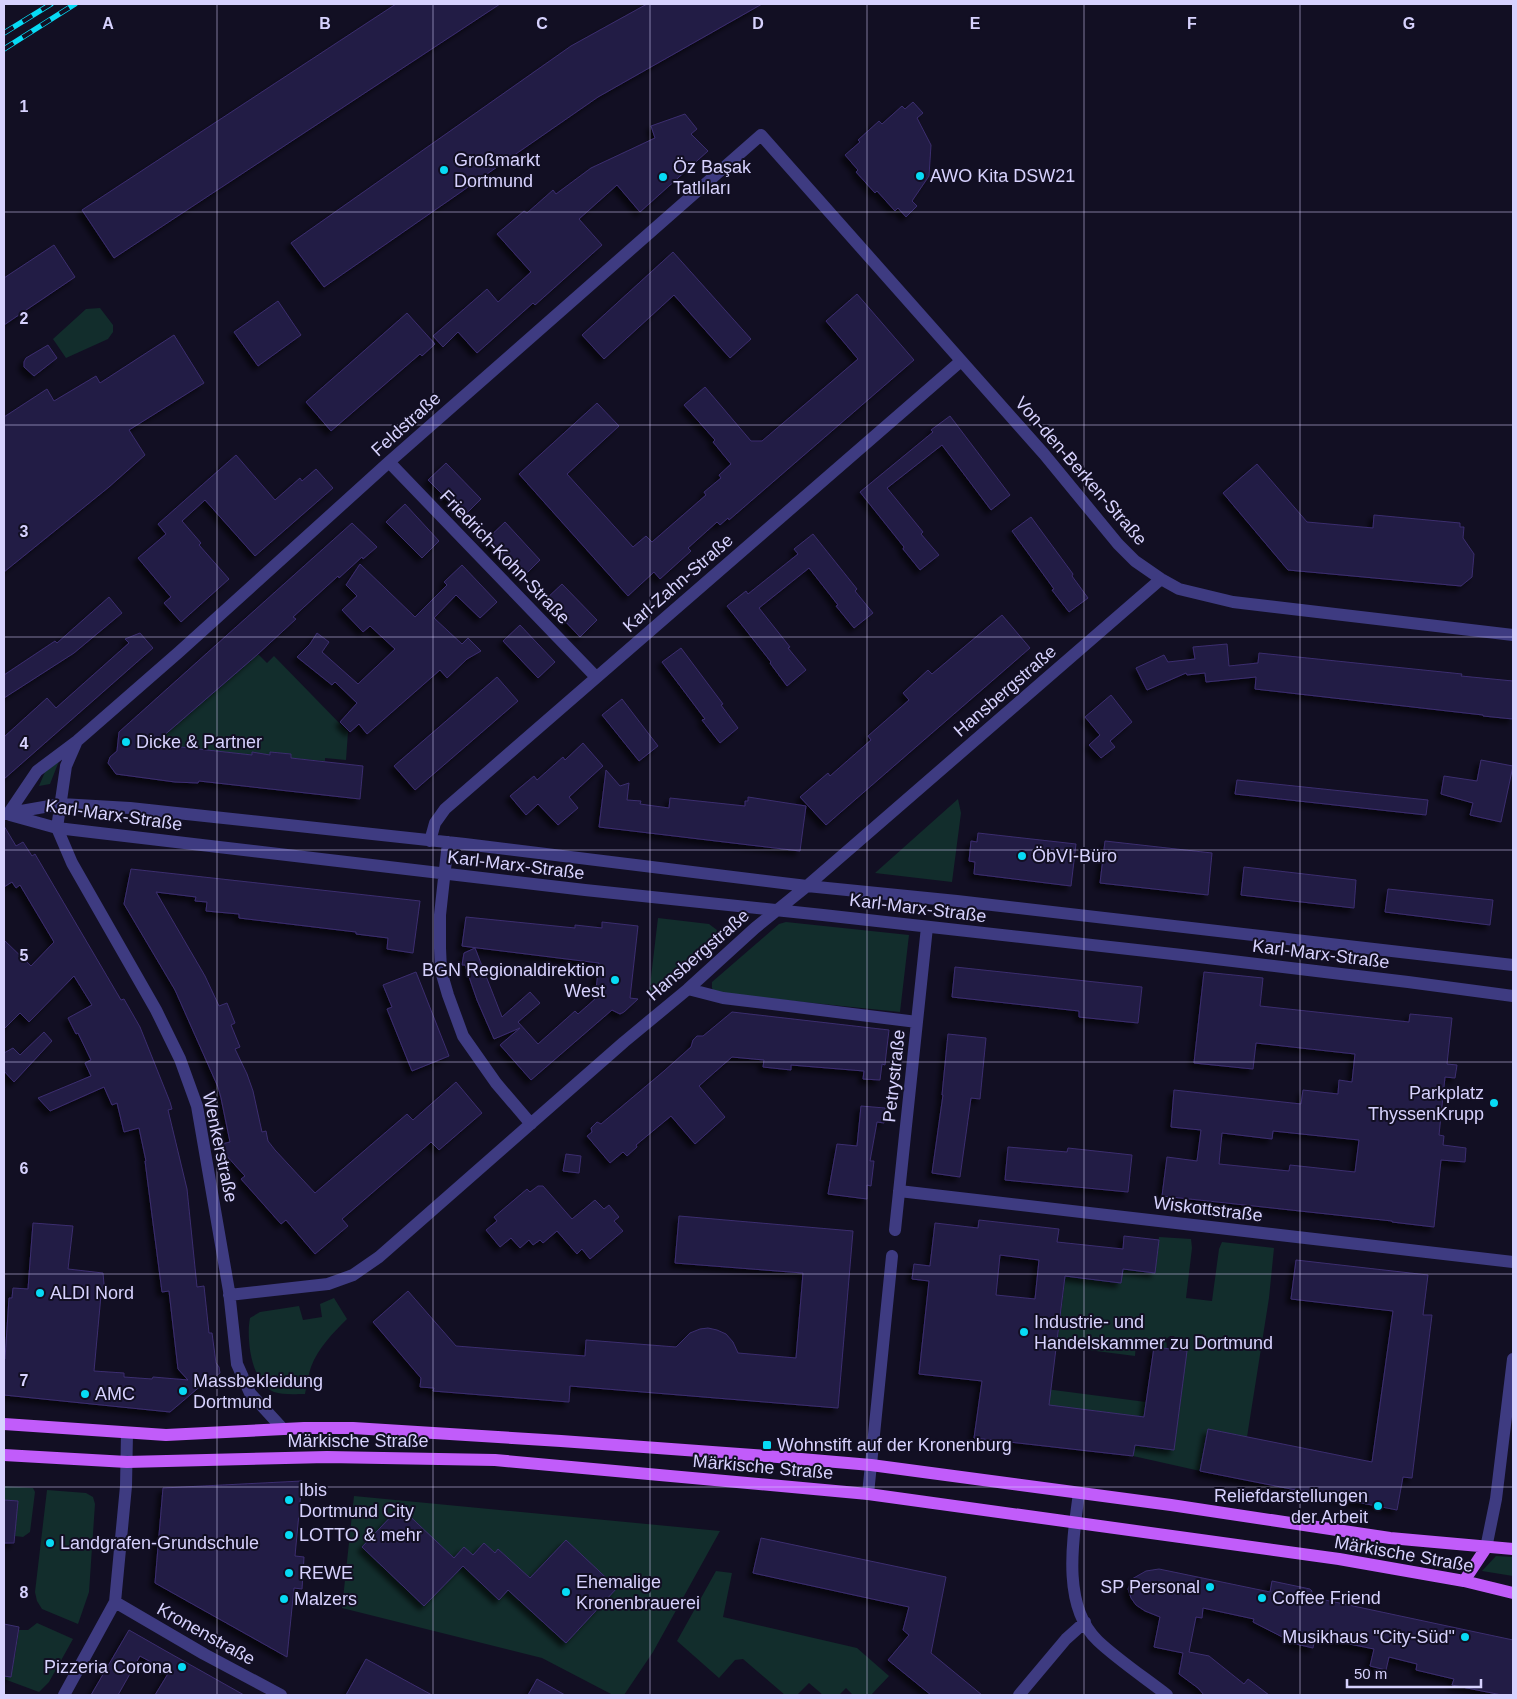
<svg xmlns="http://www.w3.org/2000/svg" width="1517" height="1699" font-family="Helvetica,sans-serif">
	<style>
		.green { fill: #122d2c }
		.building { fill: #241b44; stroke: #3b2e6f; fill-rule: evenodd; filter: url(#shadow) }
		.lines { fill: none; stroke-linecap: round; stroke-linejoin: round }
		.minor { stroke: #3e3b81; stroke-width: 12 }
		.major { stroke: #c15cfa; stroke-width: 12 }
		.rail-casing { stroke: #07dbf5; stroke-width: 5.5 }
		.rail { stroke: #120f23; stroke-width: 4; stroke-dasharray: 11; stroke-linecap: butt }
		.grid { fill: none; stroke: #d7d2fe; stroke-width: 1; stroke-opacity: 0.55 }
		.poi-dot { fill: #07dbf5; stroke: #120f23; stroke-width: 2 }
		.labels { text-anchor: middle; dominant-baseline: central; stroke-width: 4; stroke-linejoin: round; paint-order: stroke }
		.poi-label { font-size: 18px; fill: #d7d2fe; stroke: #120f23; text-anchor: start }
		.street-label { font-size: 18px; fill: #d7d2fe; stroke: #120f23 }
		.grid-label { font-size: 16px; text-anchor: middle; font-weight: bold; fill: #d7d2fe; stroke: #120f23; stroke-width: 4; stroke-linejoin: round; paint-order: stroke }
	</style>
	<defs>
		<filter id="shadow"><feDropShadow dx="-4.5" dy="4.5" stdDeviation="2.5" flood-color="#0009"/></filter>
	</defs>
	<rect width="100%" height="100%" fill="#120f23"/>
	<path class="green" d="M100 308 113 325V332L108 339 66 358 53 339 86 309Z
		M255 651 267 663 274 656 348 732 346 760 325 758V761L291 758V754L270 752V755L252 752V755L156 744V737L203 700 204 701 243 666Z
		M59 761 50 784 39 786 45 772Z
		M958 799 961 813 952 882 875 873Z
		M658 918 709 924 717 930 715 937 649 994Z
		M786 922 909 935 900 1012 715 993 712 988V982L779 924Z
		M1159 1237 1191 1239 1192 1248 1186 1298 1212 1301 1219 1249 1222 1242 1274 1248 1269 1298 1247 1437 1200 1471 1133 1456 1135 1445 1173 1450 1172 1347 1176 1344 1177 1341 1174 1336H1170L1166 1339 1167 1349 1136 1344 1135 1356 1057 1346 1067 1263 1155 1273Z
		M334 1298 347 1319C333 1333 318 1348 311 1367 308 1375 307 1385 305 1394 296 1394 282 1395 274 1392 251 1383 246 1338 250 1318L260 1312 299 1306 303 1320 322 1317 320 1304Z
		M1038 1388 1146 1402 1144 1417 1036 1404Z
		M4 1486 33 1488 35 1492 30 1532 23 1537 15 1536 18 1501 4 1500Z
		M47 1490 86 1493 93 1497 95 1504 89 1592 78 1624 42 1609 37 1601 35 1592Z
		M354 1496 720 1531 653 1652 624 1695H613L542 1658 342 1608Z
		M1496 1556 1513 1557V1576L1482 1571Z
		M716 1571 732 1573 723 1617 857 1648 889 1676 871 1695H853L846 1688 839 1695H823L809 1683 797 1695H785L743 1659 735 1660 719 1678 677 1641Z
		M37 1623 73 1639 49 1682 39 1692 4 1679V1654L15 1656 19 1630H28Z"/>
	<path class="building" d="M396 4H500L114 258 82 210Z
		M647 4H762L598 97 324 287 291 243 571 46Z
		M913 102 923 113 917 118 931 145 929 176 912 201 917 206 906 217 898 208 895 211 877 191 875 193 856 172 858 170 845 155 860 142 858 140 879 121 882 124 902 106 905 109Z
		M685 114 697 129 691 134 708 151 640 212 617 185 579 219 602 245 535 305 533 303 477 353 458 332 443 347 433 336 487 289 498 302 531 272 497 234 524 211 527 213 553 190 556 194 591 168 655 138 651 126Z
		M54 245 75 277 4 325V278Z
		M673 252 751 339 730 358 674 295 604 359 582 335Z
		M857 294 914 360 729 520 728 518 720 525 717 522 688 548 691 551 660 579 654 572 628 596 519 474 597 403 619 426 567 474 633 547 646 536 652 542 706 495 704 492 721 478 719 475 731 464 713 442 715 440 684 405 705 387 751 441H762L858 359 826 321Z
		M278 301 301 335 258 366 234 332Z
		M407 313 435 344 422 356 420 354 331 431 306 402Z
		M174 335 204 383 129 430 145 455 109 487 4 572V417L47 389 54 401 96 376 100 383Z
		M48 345 57 358 34 376 24 367V362L26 358Z
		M950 416 1010 495 991 510 942 445 887 488 923 532 921 534 939 555 920 570 903 549 904 547 860 492 933 432 931 430Z
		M236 455 275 500 300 478 302 481 316 469 333 488 255 556 205 500 182 521 201 543 199 545 229 579 181 622 164 603 171 597 138 558 166 534 158 524Z
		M446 463 481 499 464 516 428 480Z
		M1257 464 1307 522 1373 528 1374 515 1460 523V527H1464L1463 538 1474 554 1472 577 1461 586 1288 570 1223 493Z
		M405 504 439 541 422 558 386 522Z
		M1031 517 1073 574 1072 576 1088 598 1069 612 1052 590 1054 589 1012 531Z
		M505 522 540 560 523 577 486 540Z
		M352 523 377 547 363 559 362 557 339 578 338 576 293 617 296 619 258 654 154 744 252 755V752L270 755V752L291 754V758L363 766 360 799 199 781 198 783 175 782 116 774 108 763 110 757 117 751 119 732Z
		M813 534 857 589 855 591 873 613 854 628 836 606 838 605 809 568 759 608 790 647 788 648 806 670 787 686 770 663 771 662 727 606 746 591 748 594 798 554 794 549Z
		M360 564 415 617 447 585 444 582 462 565 497 602 480 618 456 595 434 618 462 644 468 638 481 651 467 659 447 678 440 670 367 734 359 724 350 732 340 722 357 703 335 682 332 685 297 657 310 644 317 633 329 642 322 652 358 684 395 649 370 626 363 632 342 610 357 596 346 585Z
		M562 584 597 620 580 637 545 600Z
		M109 597 122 613 74 653 4 698V675L55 641 57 643Z
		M1002 615 1030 648 826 825 800 797 828 773 830 776 871 740 868 736 909 700 903 693 928 670 932 674Z
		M520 625 555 662 538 678 503 641Z
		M140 633 153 648 4 779V737L47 698 56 708 129 643 125 639Z
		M1227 644 1229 666 1258 663 1259 653 1462 674 1461 676 1513 681V719L1483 716V715L1255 689 1256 677 1206 682 1205 673 1187 675 1186 673 1147 690 1136 668 1164 655 1168 662 1195 659 1193 647Z
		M681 648 723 704 721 705 738 728 720 743 702 720 705 719 662 662Z
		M497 677 518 701 415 790 394 766Z
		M1111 695 1132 722 1110 741 1115 747 1101 758 1089 745 1100 735 1085 717Z
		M622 699 658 746 639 761 602 715Z
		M583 743 603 766 569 797 578 808 558 825 538 804 526 815 510 796 534 776 537 780 563 757 565 760Z
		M1481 760 1513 766 1501 822 1470 815 1473 803 1441 794 1444 776 1477 781Z
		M606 770 620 786 629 783 627 800 641 801 640 804 669 808 670 798 745 806V801H748V797L806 806 800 851 599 827Z
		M1237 780 1428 800 1426 815 1235 794Z
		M4 826 16 846 23 842 32 856 35 854 121 1000 124 999 140 1027 170 1102 172 1109 168 1110 187 1189 197 1287 204 1286 209 1333H212L216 1363 219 1367 220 1373 215 1377 210 1378 170 1412 4 1395V1359H5L9 1298H12L13 1288 28 1289 33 1223 73 1226 68 1269 103 1273 105 1295H101L94 1371 124 1373V1377L152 1379 153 1377 188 1380 178 1369 169 1291 162 1292 145 1161H146L139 1128 124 1132 117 1103 112 1105 104 1087 50 1111 38 1098 91 1076 85 1063 91 1060 78 1033 76 1034 68 1018 92 1005 74 976 29 1022 20 1013 4 1029V940L31 966 54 942 20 885 16 888 12 882 4 887Z
		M978 833 1076 844 1071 886 974 874 975 862 969 861 971 841 977 842Z
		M1105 841 1212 853 1208 895 1100 883Z
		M1244 867 1356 880 1354 908 1241 895Z
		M131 869 420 901 413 953 387 949 388 938 356 934V932L239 918V914L206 911 207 902 195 901 196 897 156 892 205 976 219 1006 227 1003 235 1023 231 1025 240 1047 235 1049 247 1074 253 1091 262 1132 266 1131 268 1141 275 1150 315 1193 407 1114 413 1120 456 1082 482 1113 439 1150 431 1142 342 1219 348 1226 315 1254 286 1220 281 1224 241 1179 245 1176 224 1153 222 1144 230 1142 221 1098 218 1087 175 990 124 904Z
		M1388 889 1493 900 1490 925 1385 912Z
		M466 917 575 928V925L602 928V922L638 926 630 998 638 999 624 1012 620 1014 612 1010 531 1080 500 1045 520 1028 494 1039 477 1000 465 965H462L464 953 475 948 502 1017 530 992 540 1003 518 1022 538 1044 575 1011 578 1014 595 999 599 963 462 946Z
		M955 967 1142 987 1138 1023 1079 1017V1011L952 997Z
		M416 972 449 1056 412 1071 387 1009 392 1007 383 985Z
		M1204 972 1263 978 1260 1006 1409 1022 1410 1014 1452 1018 1447 1064 1457 1065 1455 1078 1445 1077 1439 1135 1444 1136 1443 1145 1466 1148 1465 1162 1441 1160 1434 1227 1392 1222V1221L1162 1196 1167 1157 1197 1161 1201 1130 1171 1127 1174 1090 1301 1104 1303 1090 1338 1094 1339 1080 1352 1082 1355 1054 1256 1043 1253 1069 1194 1063ZM1273 1131 1359 1140 1355 1172 1290 1165 1289 1171 1219 1164 1222 1133 1272 1139Z
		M732 1012 889 1030 886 1055 885 1065 882 1064 880 1080 863 1079 864 1071 791 1065V1070L763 1067 764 1060 732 1057 699 1086 725 1117 695 1144 671 1116 636 1145 637 1147 627 1156 623 1152 610 1163 587 1136 592 1132 591 1128 597 1122 601 1124 664 1071 691 1047 693 1040 697 1036H703Z
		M44 1032 52 1041 14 1082 4 1071V1053L13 1048 20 1055Z
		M948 1034 986 1038 980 1099 971 1098 960 1177 932 1173 943 1095H942Z
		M861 1106 885 1108 884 1123 877 1122 870 1161H874L871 1186 867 1185V1199L828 1194 837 1144 857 1146Z
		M1008 1147 1067 1152 1068 1148 1132 1155 1128 1192 1005 1180Z
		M566 1154 581 1156 579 1173 563 1171Z
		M538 1186H543L572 1219 595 1200 604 1209 609 1205 619 1217 614 1221 623 1231 590 1259 582 1249 577 1254 557 1231 543 1243 540 1240 533 1245 529 1240 520 1248 511 1238 500 1247 486 1230 497 1221 494 1217 527 1189 530 1192Z
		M679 1216 853 1231 838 1408 570 1386 569 1402 433 1391 434 1388 420 1387 421 1378 373 1322 408 1291 456 1346 585 1356 586 1340 676 1347 690 1333 700 1329 708 1328 717 1330 726 1334 733 1342 738 1353 796 1358 803 1273 675 1263Z
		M979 1220 1059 1229 1057 1242 1123 1249 1124 1236 1159 1240 1155 1273 1123 1269 1121 1283 1065 1276 1049 1405 1144 1417 1154 1347 1187 1351 1174 1450 1135 1445 1133 1456 974 1438 982 1381 919 1374 929 1281 912 1279 914 1264 930 1266 935 1223 978 1228ZM1000 1255 1039 1260 1035 1299 996 1295Z
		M1296 1260 1428 1275 1423 1315H1432L1412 1478 1403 1477 1397 1510 1200 1471 1208 1429 1372 1462 1393 1311 1291 1299Z
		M302 1481 295 1556 304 1557 302 1589 294 1588 287 1657 155 1583 163 1488Z
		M4 1500 18 1501 14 1543H4Z
		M400 1507 454 1558 464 1547 473 1555 484 1543 495 1553 498 1549 530 1578 566 1540 617 1588 566 1643 508 1590 499 1600 463 1566 424 1606 362 1547Z
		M761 1538 946 1577 931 1653 982 1695H931L888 1660 909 1635 903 1630 909 1607 753 1573Z
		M1159 1569 1270 1592 1272 1581 1310 1589 1312 1591 1311 1597 1513 1640V1695H1502L1452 1685 1454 1679 1416 1670 1417 1664 1389 1657 1386 1670 1370 1666 1374 1649 1315 1637 1313 1648 1296 1644 1253 1622 1254 1619 1203 1608 1202 1618 1196 1617 1189 1652 1209 1656 1244 1684 1248 1679 1269 1695H1204L1198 1688 1179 1674 1183 1653 1154 1647 1160 1617 1145 1611 1136 1605 1131 1598 1128 1589 1132 1579 1146 1571Z
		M4 1624 19 1627 11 1677 4 1676Z
		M129 1630 164 1650 244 1695H155L169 1672 140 1656 118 1695H91Z
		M366 1659 432 1695H346Z
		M537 1679 565 1695H528Z"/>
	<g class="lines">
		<path class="minor" d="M389 462 596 677
			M4 814 61 804 130 808 465 844 807 886 957 901 1513 965
			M8 814 37 771 77 741 179 652 389 462 761 135 1044 454 1118 544 1135 561 1161 579 1179 589 1233 602 1513 635
			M10 815 57 828 585 890 823 915 1182 955 1408 982 1513 996
			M57 828 72 863 156 1010 180 1059 197 1106 229 1291 237 1364 250 1393 283 1429
			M57 828 66 766 76 743
			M430 841 435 823 445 809 961 361
			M448 842 440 915V948L441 971 448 995 463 1036 496 1083 531 1124
			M688 989 723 998 917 1022
			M899 1191 1513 1262
			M895 1230 927 927
			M229 1295 328 1284 353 1275 379 1257 624 1042 688 989 755 928 807 886 1161 579
			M1079 1493C1073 1538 1061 1606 1098 1641 1117 1659 1145 1678 1167 1695
			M868 1494 892 1256
			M1486 1548 1496 1499 1513 1359
			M115 1602 204 1654 281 1695
			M64 1695 115 1602 126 1486 127 1433
			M1019 1695 1066 1639 1085 1622"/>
		<path class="major" d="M4 1424 166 1435 304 1428H353L561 1441 766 1456 871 1465 1171 1505 1390 1538 1513 1549
			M4 1455 127 1462 327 1457 495 1460 868 1494 1339 1559 1464 1581 1513 1593
			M1464 1581 1486 1548"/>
		<defs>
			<path id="rail" d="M4 33 51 4
				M4 49 75 4"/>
		</defs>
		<use href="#rail" class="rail-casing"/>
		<use href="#rail" class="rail"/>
	</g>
	<path class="grid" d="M217 4V1695M433 4V1695M650 4V1695M867 4V1695M1084 4V1695M1300 4V1695M4 212H1513M4 425H1513M4 637H1513M4 850H1513M4 1062H1513M4 1274H1513M4 1487H1513"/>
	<g class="poi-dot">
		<circle cx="444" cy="170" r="5"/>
		<circle cx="920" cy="176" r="5"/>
		<circle cx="663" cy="177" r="5"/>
		<circle cx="126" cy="742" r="5"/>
		<circle cx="1022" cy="856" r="5"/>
		<circle cx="615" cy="980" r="5"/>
		<circle cx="1494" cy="1103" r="5"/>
		<circle cx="40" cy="1293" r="5"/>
		<circle cx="1024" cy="1332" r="5"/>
		<circle cx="183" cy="1391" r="5"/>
		<circle cx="85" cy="1394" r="5"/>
		<rect x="762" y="1440" width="10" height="10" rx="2.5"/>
		<circle cx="289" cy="1500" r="5"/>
		<circle cx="1378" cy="1506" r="5"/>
		<circle cx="289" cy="1535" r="5"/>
		<circle cx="50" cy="1543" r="5"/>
		<circle cx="289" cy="1573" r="5"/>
		<circle cx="1210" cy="1587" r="5"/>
		<circle cx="566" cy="1592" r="5"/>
		<circle cx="1262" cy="1598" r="5"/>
		<circle cx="284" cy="1599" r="5"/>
		<circle cx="1465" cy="1637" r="5"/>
		<circle cx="182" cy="1667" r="5"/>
	</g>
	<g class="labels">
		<g class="poi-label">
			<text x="454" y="160">Großmarkt<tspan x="454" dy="21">Dortmund</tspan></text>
			<text x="673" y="167">Öz Başak<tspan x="673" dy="21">Tatlıları</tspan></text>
			<text x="930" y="176">AWO Kita DSW21</text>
			<text x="136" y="742">Dicke &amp; Partner</text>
			<text x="1032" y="856">ÖbVI-Büro</text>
			<text x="605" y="970" text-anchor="end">BGN Regionaldirektion<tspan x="605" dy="21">West</tspan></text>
			<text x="1484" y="1093" text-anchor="end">Parkplatz<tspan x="1484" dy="21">ThyssenKrupp</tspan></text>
			<text x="50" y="1293">ALDI Nord</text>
			<text x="1034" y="1322">Industrie- und<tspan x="1034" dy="21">Handelskammer zu Dortmund</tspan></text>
			<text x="193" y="1381">Massbekleidung<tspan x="193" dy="21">Dortmund</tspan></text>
			<text x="95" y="1394">AMC</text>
			<text x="777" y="1445">Wohnstift auf der Kronenburg</text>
			<text x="299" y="1490">Ibis<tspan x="299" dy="21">Dortmund City</tspan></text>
			<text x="1368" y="1496" text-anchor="end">Reliefdarstellungen<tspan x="1368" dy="21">der Arbeit</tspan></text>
			<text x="299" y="1535">LOTTO &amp; mehr</text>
			<text x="60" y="1543">Landgrafen-Grundschule</text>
			<text x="299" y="1573">REWE</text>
			<text x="576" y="1582">Ehemalige<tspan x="576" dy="21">Kronenbrauerei</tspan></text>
			<text x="1200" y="1587" text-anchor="end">SP Personal</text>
			<text x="1272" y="1598">Coffee Friend</text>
			<text x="294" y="1599">Malzers</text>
			<text x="1455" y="1637" text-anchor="end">Musikhaus "City-Süd"</text>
			<text x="172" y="1667" text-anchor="end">Pizzeria Corona</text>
		</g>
		<g class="street-label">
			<text transform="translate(406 424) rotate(-42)">Feldstraße</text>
			<text transform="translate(1081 471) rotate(49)">Von-den-Berken-Straße</text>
			<text transform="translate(505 557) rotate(46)">Friedrich-Kohn-Straße</text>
			<text transform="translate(678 583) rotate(-41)">Karl-Zahn-Straße</text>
			<text transform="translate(1005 691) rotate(-41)">Hansbergstraße</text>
			<text transform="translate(114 815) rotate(8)">Karl-Marx-Straße</text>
			<text transform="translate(516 865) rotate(7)">Karl-Marx-Straße</text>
			<text transform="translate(918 908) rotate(7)">Karl-Marx-Straße</text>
			<text transform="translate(1321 954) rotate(7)">Karl-Marx-Straße</text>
			<text transform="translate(698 955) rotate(-41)">Hansbergstraße</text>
			<text transform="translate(894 1076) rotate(-84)">Petrystraße</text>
			<text transform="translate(220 1147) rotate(78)">Wenkerstraße</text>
			<text transform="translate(1208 1209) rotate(7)">Wiskottstraße</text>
			<text x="358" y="1441">Märkische Straße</text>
			<text transform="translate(763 1467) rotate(5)">Märkische Straße</text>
			<text transform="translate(1404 1554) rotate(10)">Märkische Straße</text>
			<text transform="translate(206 1634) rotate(29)">Kronenstraße</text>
		</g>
	</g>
	<g class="grid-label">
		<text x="108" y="29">A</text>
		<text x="325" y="29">B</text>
		<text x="542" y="29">C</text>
		<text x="758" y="29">D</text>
		<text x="975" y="29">E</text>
		<text x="1192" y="29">F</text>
		<text x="1409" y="29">G</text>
		<text x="24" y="112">1</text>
		<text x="24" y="324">2</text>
		<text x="24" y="537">3</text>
		<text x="24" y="749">4</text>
		<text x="24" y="961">5</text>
		<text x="24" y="1174">6</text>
		<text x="24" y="1386">7</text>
		<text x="24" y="1598">8</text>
	</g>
	<rect width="1517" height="1699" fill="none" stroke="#d7d2fe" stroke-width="10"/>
	<path d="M1347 1679v8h134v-8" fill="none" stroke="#d7d2fe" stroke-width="2.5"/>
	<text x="1354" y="1679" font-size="15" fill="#d7d2fe" stroke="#120f23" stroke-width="4" paint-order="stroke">50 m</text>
</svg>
